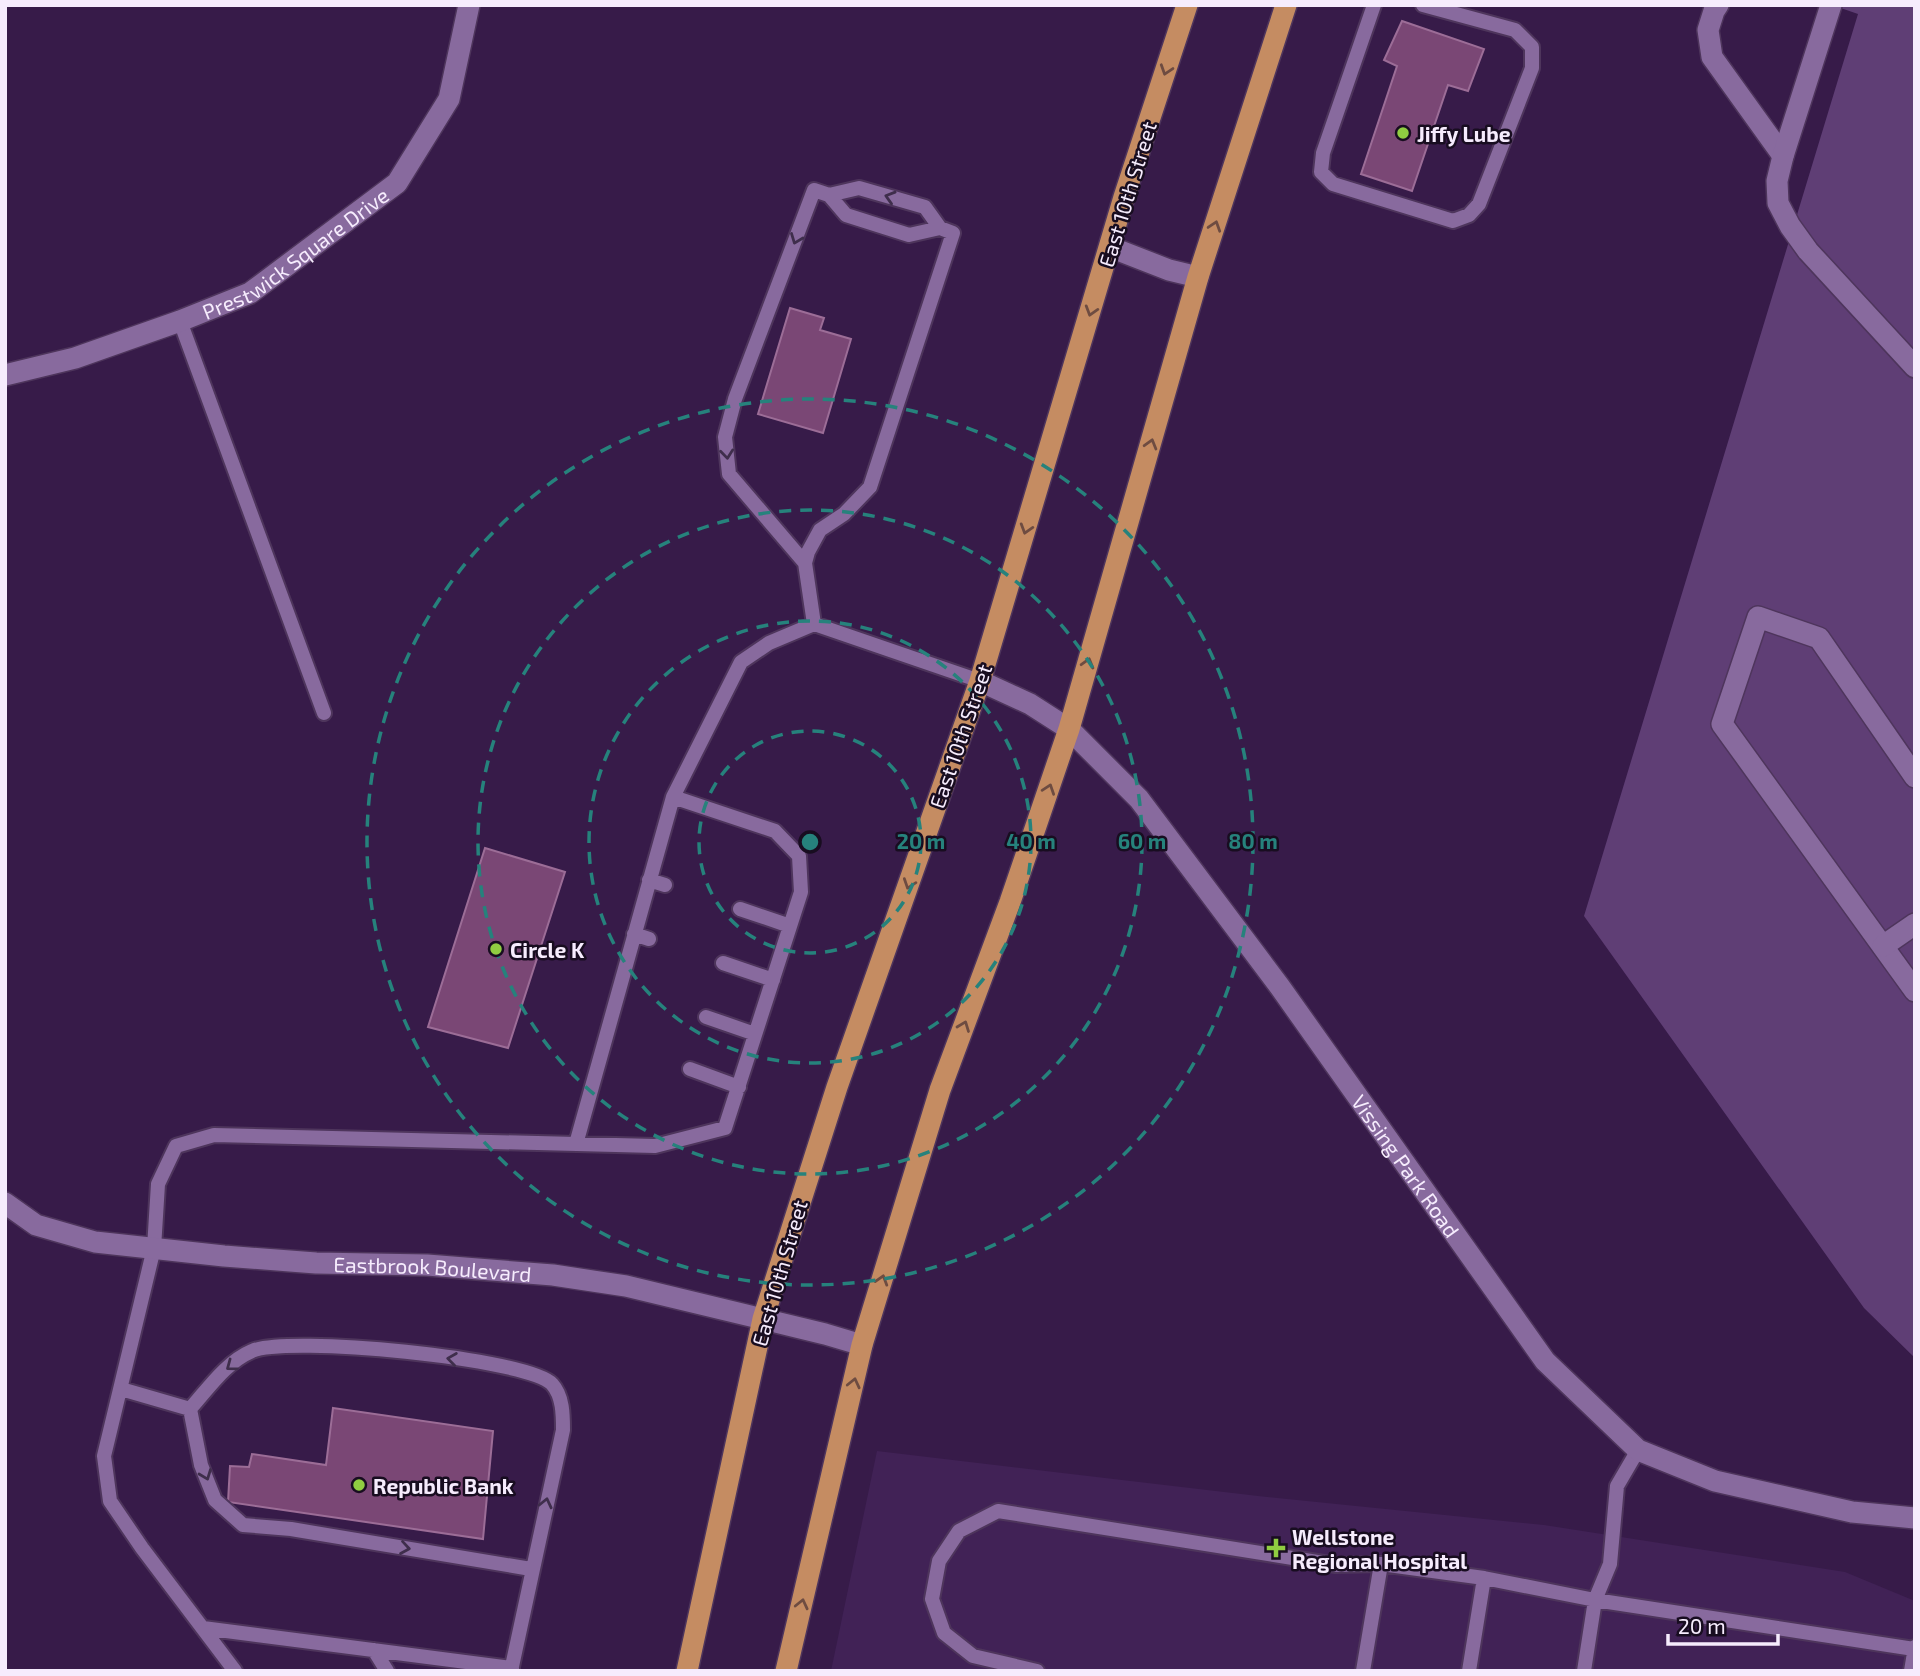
<svg xmlns="http://www.w3.org/2000/svg" width="1920" height="1676" font-family="'Exo 2',sans-serif">
	<style>
		.built { fill: #412256 }
		.forest { fill: #5f3e75 }
		.building { fill: #7a4775; stroke: #9c6d97; stroke-width: 2 }
		.lines { fill: none; stroke-linecap: round; stroke-linejoin: round }
		.lane-casing { stroke: #4e355c; stroke-width: 18 }
		.street-casing { stroke: #4e355c; stroke-width: 24 }
		.primary-casing { stroke: #4e355c; stroke-width: 24 }
		.lane { stroke: #886a9e; stroke-width: 14 }
		.street { stroke: #886a9e; stroke-width: 21 }
		.primary { stroke: #c58c62; stroke-width: 21 }
		.oneway { stroke: #6e4c41 }
		.oneway2 { stroke: #3f2e4c }
		.ring { fill: none; stroke: #26827c; stroke-width: 3.5; stroke-dasharray: 12 9 }
		.poi-dot { fill: #90cd41; stroke: #180d20; stroke-width: 2.5 }
		.labels { text-anchor: middle; dominant-baseline: central; stroke-width: 5; stroke-linejoin: round; paint-order: stroke }
		.poi-label { font-size: 21px; font-weight: bold; fill: #f6ecfd; stroke: #180d20; text-anchor: start }
		.street-label { font-size: 21px; fill: #f6ecfd; stroke: #180d20 }
		.centre { fill: #26827c; stroke: #180d20; stroke-width: 3.5 }
		.ring-label { font-size: 21px; text-anchor: middle; font-weight: bold; fill: #26827c; stroke: #180d20; stroke-width: 5; stroke-linejoin: round; paint-order: stroke }
	</style>
	<rect width="100%" height="100%" fill="#371b49"/>
	<path class="built" d="M877 1451 1258 1496 1544 1525 1845 1572 1915 1601V1671H831Z"/>
	<path class="forest" d="M1832 5H1915V1358L1864 1308 1584 916 1858 14Z"/>
	<path class="building" d="M1402 21 1484 49 1468 91 1448 85 1412 191 1361 174 1397 66 1384 60Z
		M790 308 824 318 820 330 851 339 823 433 758 414Z
		M485 848 565 872 508 1048 428 1027Z
		M333 1408 493 1431 483 1539 228 1502 230 1466 249 1467 252 1454 326 1465Z"/>
	<g class="lines">
		<defs>
			<path id="lane" d="M1374 5 1323 153 1321 172 1333 184 1453 221 1469 215 1479 204 1532 68V47L1515 30 1423 5
				M829 195 859 188 925 207 940 228
				M180 321 324 713
				M805 563 729 474 725 437 735 399 814 190 829 195 846 215 909 235 940 228 953 233 870 487 844 514 820 530 808 552 805 563 814 624
				M649 880 665 885
				M740 909 790 926
				M634 934 649 939
				M723 963 773 980
				M706 1017 755 1034
				M690 1069 739 1087
				M576 1144 673 797
				M121 1389 190 1409
				M190 1409C208 1389 226 1362 252 1351 287 1335 527 1358 552 1384 563 1396 563 1415 563 1430L511 1671
				M190 1409 201 1465 215 1500 243 1525 291 1529 531 1569
				M203 1628 512 1668
				M374 1650 387 1671
				M235 1671 142 1548 110 1501 104 1456 154 1248 158 1184 176 1146 214 1135 655 1146 725 1128 801 892 799 856 775 831 673 797 741 662 769 643 814 624 980 681
				M1037 1671 973 1656 944 1633 932 1599 939 1561 959 1531 998 1511 1336 1565 1381 1564 1484 1578 1595 1600 1914 1649
				M1363 1671 1381 1564
				M1469 1671 1484 1578
				M1584 1671 1595 1600 1610 1564 1617 1486 1638 1450
				M1911 1671 1915 1647"/>
			<g id="street">
				<path d="M1718 5 1714 11 1708 30 1712 57 1783 156"/>
				<path d="M1831 5 1783 156 1777 181 1778 203 1790 226 1808 251 1915 367"/>
				<path d="M1110 247 1169 270 1198 277"/>
				<path id="s1" d="M5 375 75 358 180 321 250 293 397 183 449 99 469 5"/>
				<path id="s2" d="M980 681 1030 704 1069 729 1139 799 1280 987 1545 1361 1638 1450 1715 1481 1852 1512 1915 1518"/>
				<path d="M1915 777 1819 638 1758 617 1722 724 1915 991"/>
				<path d="M1883 946 1915 924"/>
				<path id="s3" d="M5 1203 36 1225 95 1242 224 1256 316 1263 427 1265 553 1275 626 1286 825 1334 862 1345"/>
			</g>
			<path id="primary" d="M687 1671 763 1319 837 1087 980 681 1124 197 1187 5
				M786 1671 862 1345 940 1090 1010 902 1069 729 1198 277 1286 5"/>
		</defs>
		<use href="#lane" class="lane-casing"/>
		<use href="#street" class="street-casing"/>
		<use href="#primary" class="primary-casing"/>
		<use href="#lane" class="lane"/>
		<use href="#street" class="street"/>
		<use href="#primary" class="primary"/>
	</g>
	<defs><path id="oneway-chevron" d="M-2-3.5L2.5 0L-2 3.5" fill="none" stroke-width="1.6" stroke-linecap="round" stroke-linejoin="round" transform="scale(1.75)"/></defs>
	<g class="oneway">
		<use href="#oneway-chevron" transform="translate(1166 70) rotate(108)"/>
		<use href="#oneway-chevron" transform="translate(1215 226) rotate(-72)"/>
		<use href="#oneway-chevron" transform="translate(1091 311) rotate(107)"/>
		<use href="#oneway-chevron" transform="translate(1151 444) rotate(-74)"/>
		<use href="#oneway-chevron" transform="translate(1026 529) rotate(107)"/>
		<use href="#oneway-chevron" transform="translate(1088 663) rotate(-74)"/>
		<use href="#oneway-chevron" transform="translate(1049 789) rotate(-71)"/>
		<use href="#oneway-chevron" transform="translate(909 884) rotate(109)"/>
		<use href="#oneway-chevron" transform="translate(964 1026) rotate(-69)"/>
		<use href="#oneway-chevron" transform="translate(882 1280) rotate(-73)"/>
		<use href="#oneway-chevron" transform="translate(854 1383) rotate(-77)"/>
		<use href="#oneway-chevron" transform="translate(802 1604) rotate(-77)"/>
	</g>
	<g class="oneway2">
		<use href="#oneway-chevron" transform="translate(890 197) rotate(-163)"/>
		<use href="#oneway-chevron" transform="translate(796 239) rotate(111)"/>
		<use href="#oneway-chevron" transform="translate(727 454) rotate(84)"/>
		<use href="#oneway-chevron" transform="translate(452 1359) rotate(-172)"/>
		<use href="#oneway-chevron" transform="translate(231 1366) rotate(143)"/>
		<use href="#oneway-chevron" transform="translate(206 1475) rotate(69)"/>
		<use href="#oneway-chevron" transform="translate(546 1503) rotate(-77)"/>
		<use href="#oneway-chevron" transform="translate(405 1548) rotate(9)"/>
	</g>
	<g class="ring">
		<circle cx="810" cy="842" r="111"/>
		<circle cx="810" cy="842" r="221"/>
		<circle cx="810" cy="842" r="332"/>
		<circle cx="810" cy="842" r="443"/>
	</g>
	<g class="poi-dot">
		<circle cx="1403" cy="133" r="7"/>
		<circle cx="496" cy="949" r="7"/>
		<circle cx="359" cy="1485" r="7"/>
		<path d="M1272.5 1537.5h7v7h7v7h-7v7h-7v-7h-7v-7h7z"/>
	</g>
	<g class="labels">
		<g class="poi-label">
			<text x="1417" y="133">Jiffy Lube</text>
			<text x="510" y="949">Circle K</text>
			<text x="373" y="1485">Republic Bank</text>
			<text x="1292" y="1536">Wellstone<tspan x="1292" dy="24">Regional Hospital</tspan></text>
		</g>
		<g class="street-label">
			<text transform="translate(1127 194) rotate(-73)">East 10th Street</text>
			<text stroke="none"><textPath href="#s1" startOffset="318">Prestwick Square Drive</textPath></text>
			<text transform="translate(960 736) rotate(-71)">East 10th Street</text>
			<text stroke="none"><textPath href="#s2" startOffset="654">Vissing Park Road</textPath></text>
			<text stroke="none"><textPath href="#s3" startOffset="438">Eastbrook Boulevard</textPath></text>
			<text transform="translate(779 1273) rotate(-74)">East 10th Street</text>
		</g>
	</g>
	<circle cx="810" cy="842" r="10" class="centre"/>
	<g class="ring-label">
		<text x="921" y="849">20 m</text>
		<text x="1031" y="849">40 m</text>
		<text x="1142" y="849">60 m</text>
		<text x="1253" y="849">80 m</text>
	</g>
	<rect width="1920" height="1676" fill="none" stroke="#f6ecfd" stroke-width="14"/>
	<path d="M1668 1634v10h110v-10" fill="none" stroke="#f6ecfd" stroke-width="3.5"/>
	<text x="1678" y="1634" font-size="21" fill="#f6ecfd" stroke="#180d20" stroke-width="5" paint-order="stroke">20 m</text>
</svg>
